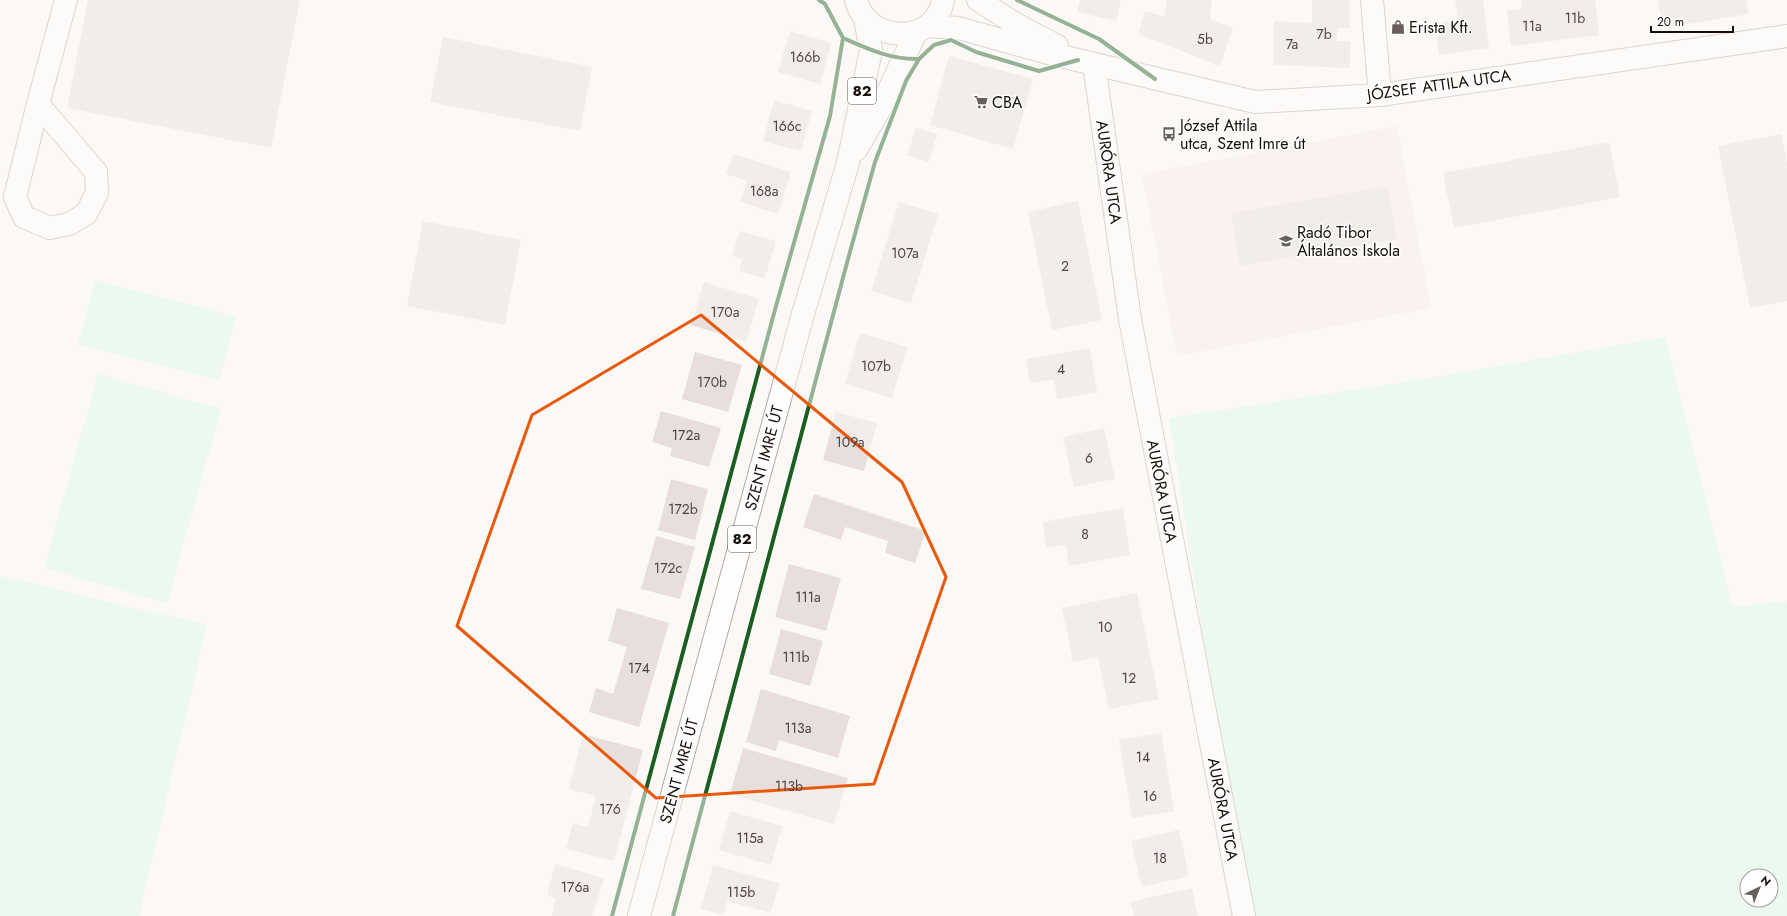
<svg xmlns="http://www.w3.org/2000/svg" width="1787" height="916" font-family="Jost,sans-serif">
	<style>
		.education { fill: #f8ebe8 }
		.green { fill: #d7fbe7; fill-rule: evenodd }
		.building { fill: #e8dfdc }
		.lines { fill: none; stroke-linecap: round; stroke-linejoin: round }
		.minor-casing { stroke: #b2aba8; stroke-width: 24 }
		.major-casing { stroke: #b2aba8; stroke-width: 24 }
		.minor { stroke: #fffefe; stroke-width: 22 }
		.major { stroke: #fffefe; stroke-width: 22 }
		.cycleway-casing { stroke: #fff; stroke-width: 6 }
		.cycleway { stroke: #1b5e20; stroke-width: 4 }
		.marked { fill: none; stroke: #e8590c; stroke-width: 3; stroke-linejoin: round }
		.labels { text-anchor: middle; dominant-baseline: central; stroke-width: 3; stroke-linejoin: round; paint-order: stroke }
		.number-label { font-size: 14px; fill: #4e4441 }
		.shield { fill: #fff; stroke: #5d5654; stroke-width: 1 }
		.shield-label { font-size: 15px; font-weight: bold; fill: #180d0a }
		.poi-label { font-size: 16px; fill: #180d0a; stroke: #fff; text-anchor: start }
		.street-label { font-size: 16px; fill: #180d0a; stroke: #fff }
	</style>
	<rect width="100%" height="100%" fill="#fcf8f6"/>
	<path class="education" d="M1397 126 1431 308 1177 356 1142 174Z"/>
	<path class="green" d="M95 280 236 317 219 380 78 344Z
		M1665 337 1732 607 1787 601V916H1248L1169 418 1424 379ZM1747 876H1771V900H1747Z
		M98 374 221 409 167 603 44 568Z
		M0 576 207 625 139 916H0Z"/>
	<path class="building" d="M88 0H300L271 148 67 108Z
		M1080 0H1121L1116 21 1077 12Z
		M1167 0H1212L1210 19 1233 28 1220 66 1138 34 1145 11 1164 17Z
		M1312 0H1349L1350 28H1337V41H1350V68L1273 65 1274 21 1312 23Z
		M1455 0H1483L1489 48 1439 55 1435 23 1458 20Z
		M1521 0H1595L1599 35 1511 46 1507 10 1522 9Z
		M1658 0H1746L1749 14 1663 28Z
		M790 31 831 43 820 84 778 72Z
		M443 37 592 67 580 131 430 102Z
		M949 56 1033 79 1013 149 930 125Z
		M774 100 812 111 801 151 763 141Z
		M916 128 937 134 929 162 907 155Z
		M1781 134 1787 164V301L1750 308 1718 146Z
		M1609 142 1620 197 1454 228 1443 173Z
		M733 154 791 172 778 214 740 202 747 181 726 174Z
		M1388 186 1397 239 1240 266 1231 213Z
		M1078 201 1102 320 1052 330 1028 212Z
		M899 202 938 214 911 303 871 291Z
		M423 221 521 240 505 325 407 306Z
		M740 231 776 241 765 278 739 271 742 259 732 256Z
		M704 282 759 299 746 342 691 325Z
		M860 333 907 347 892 398 845 384Z
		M1090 348 1097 392 1057 399 1054 379 1030 383 1026 359Z
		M695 352 742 365 728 412 682 399Z
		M661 411 721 428 709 467 670 456 672 448 652 442Z
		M836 412 877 423 864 471 823 460Z
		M1104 428 1115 479 1074 487 1063 437Z
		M671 479 708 489 695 540 658 530Z
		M814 494 926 531 915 563 885 553 888 541 845 527 841 540 803 527Z
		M1123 508 1130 555 1069 566 1066 545 1046 548 1043 522Z
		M656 536 695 547 680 599 641 589Z
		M789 564 841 578 826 631 775 617Z
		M1137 593 1159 699 1109 709 1098 657 1073 662 1062 608Z
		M617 608 669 623 639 727 589 712 596 688 613 694 627 647 608 641Z
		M781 629 823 641 810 686 769 674Z
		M761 689 850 716 838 758 779 740 776 751 746 742Z
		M1161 733 1174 811 1132 818 1119 740Z
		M583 734 643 750 614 861 566 849 573 823 588 827 596 796 569 789Z
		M743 748 848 778 834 824 730 794Z
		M730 811 782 826 771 865 719 850Z
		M1179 830 1189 876 1142 887 1131 841Z
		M555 864 604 878 592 916H552L556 898 547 895Z
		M713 865 779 883 771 913 727 901 724 915 701 909Z
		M1192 888 1198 916H1134L1130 902Z"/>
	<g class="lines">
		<defs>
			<path id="minor" d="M978 0 1014 23 1057 46
				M1372 0 1380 95
				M927 26 958 28 1048 53 1255 102 1380 95 1787 36
				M1094 64 1130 319 1244 916
				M38 104 96 172 97 193 86 214 69 224 50 228 24 217 15 197 38 104 66 0"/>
			<path id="major" d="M856 0C867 44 935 46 943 0
				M856 150 881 107 916 32
				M639 916 803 314 848 163 871 50 865 19"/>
		</defs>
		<use href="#minor" class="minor-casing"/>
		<use href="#major" class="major-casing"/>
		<use href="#minor" class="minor"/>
		<use href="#major" class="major"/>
		<defs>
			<path id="cycleway" d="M1017 0 1099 39 1155 79
				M843 38C868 49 891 60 919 59
				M612 916 776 306 830 116 843 38 825 4 819 0
				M673 916 848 259 875 162 906 81 919 59 934 45 951 40 976 52 1039 71 1078 60"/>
		</defs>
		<use href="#cycleway" class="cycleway-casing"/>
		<use href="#cycleway" class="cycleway"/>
	</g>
	<path d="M0 0H1787V916H0ZM701 315 902 482 946 577 874 784 656 798 457 626 532 415Z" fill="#fcf8f6" fill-opacity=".55" fill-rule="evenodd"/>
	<path class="marked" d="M701 315 902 482 946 577 874 784 656 798 457 626 532 415Z"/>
	<defs>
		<symbol id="shop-bare" viewBox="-9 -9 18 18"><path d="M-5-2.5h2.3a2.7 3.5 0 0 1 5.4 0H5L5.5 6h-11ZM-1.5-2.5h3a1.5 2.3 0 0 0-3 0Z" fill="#685f5d" stroke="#fff" stroke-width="2.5" paint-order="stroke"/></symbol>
		<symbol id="supermarket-bare" viewBox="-9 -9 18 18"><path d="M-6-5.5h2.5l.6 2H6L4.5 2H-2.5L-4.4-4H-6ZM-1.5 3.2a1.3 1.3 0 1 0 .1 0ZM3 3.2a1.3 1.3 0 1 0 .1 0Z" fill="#685f5d" stroke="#fff" stroke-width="2.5" paint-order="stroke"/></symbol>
		<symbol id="bus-bare" viewBox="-9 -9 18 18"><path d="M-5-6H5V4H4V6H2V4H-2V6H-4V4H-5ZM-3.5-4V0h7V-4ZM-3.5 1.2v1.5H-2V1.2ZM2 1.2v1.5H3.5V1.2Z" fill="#685f5d" stroke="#fff" stroke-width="2.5" paint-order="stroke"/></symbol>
		<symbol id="school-bare" viewBox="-9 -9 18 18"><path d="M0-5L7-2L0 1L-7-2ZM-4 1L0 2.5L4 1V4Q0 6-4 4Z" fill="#685f5d" stroke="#fff" stroke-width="2.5" paint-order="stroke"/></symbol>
	</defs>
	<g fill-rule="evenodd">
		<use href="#shop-bare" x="1388" y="17" width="20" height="20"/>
		<use href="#supermarket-bare" x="971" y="92" width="20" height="20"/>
		<use href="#bus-bare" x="1159" y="124" width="20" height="20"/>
		<use href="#school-bare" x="1276" y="231" width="20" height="20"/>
	</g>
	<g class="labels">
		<g class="number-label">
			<text x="1575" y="18">11b</text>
			<text x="1532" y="26">11a</text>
			<text x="1324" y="34">7b</text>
			<text x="1205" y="39">5b</text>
			<text x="1292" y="44">7a</text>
			<text x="805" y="57">166b</text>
			<text x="787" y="126">166c</text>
			<text x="764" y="191">168a</text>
			<text x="905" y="253">107a</text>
			<text x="1065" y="266">2</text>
			<text x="725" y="312">170a</text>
			<text x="876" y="366">107b</text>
			<text x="1061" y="369">4</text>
			<text x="712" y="382">170b</text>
			<text x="686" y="435">172a</text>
			<text x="850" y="442">109a</text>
			<text x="1089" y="458">6</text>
			<text x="683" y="509">172b</text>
			<text x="1085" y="534">8</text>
			<text x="668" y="568">172c</text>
			<text x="808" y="597">111a</text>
			<text x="1105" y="627">10</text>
			<text x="796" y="657">111b</text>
			<text x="639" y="668">174</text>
			<text x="1129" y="678">12</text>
			<text x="798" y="728">113a</text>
			<text x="1143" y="757">14</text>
			<text x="789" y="786">113b</text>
			<text x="1150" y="796">16</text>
			<text x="610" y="809">176</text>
			<text x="750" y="838">115a</text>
			<text x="1160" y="858">18</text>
			<text x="575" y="887">176a</text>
			<text x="741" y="892">115b</text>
		</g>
		<g class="shield">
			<rect x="848" y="78" width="28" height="26" rx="3"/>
			<rect x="728" y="526" width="28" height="26" rx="3"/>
		</g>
		<g class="shield-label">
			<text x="862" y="91">82</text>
			<text x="742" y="539">82</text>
		</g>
		<g class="poi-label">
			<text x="1409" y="27">Erista Kft.</text>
			<text x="992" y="102">CBA</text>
			<text x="1180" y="125">József Attila<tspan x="1180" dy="18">utca, Szent Imre út</tspan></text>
			<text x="1297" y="232">Radó Tibor<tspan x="1297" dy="18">Általános Iskola</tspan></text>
		</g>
		<g class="street-label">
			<text transform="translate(1439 85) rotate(-8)">JÓZSEF ATTILA UTCA</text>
			<text transform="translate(1109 172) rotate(82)">AURÓRA UTCA</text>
			<text transform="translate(764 458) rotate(-75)">SZENT IMRE ÚT</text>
			<text transform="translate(1162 491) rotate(79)">AURÓRA UTCA</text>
			<text transform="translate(679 771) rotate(-75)">SZENT IMRE ÚT</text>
			<text transform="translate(1223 809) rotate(79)">AURÓRA UTCA</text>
		</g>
	</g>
	<g transform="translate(1759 888) rotate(43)"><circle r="19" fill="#ffffff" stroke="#a39e9d"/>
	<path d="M0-3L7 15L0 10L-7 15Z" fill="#685f5d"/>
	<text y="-6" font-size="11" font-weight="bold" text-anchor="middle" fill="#180d0a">N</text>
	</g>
	<path d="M1651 26v6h82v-6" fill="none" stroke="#180d0a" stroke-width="2"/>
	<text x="1657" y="26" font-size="12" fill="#180d0a" stroke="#ffffff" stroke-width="3" paint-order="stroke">20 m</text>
</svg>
